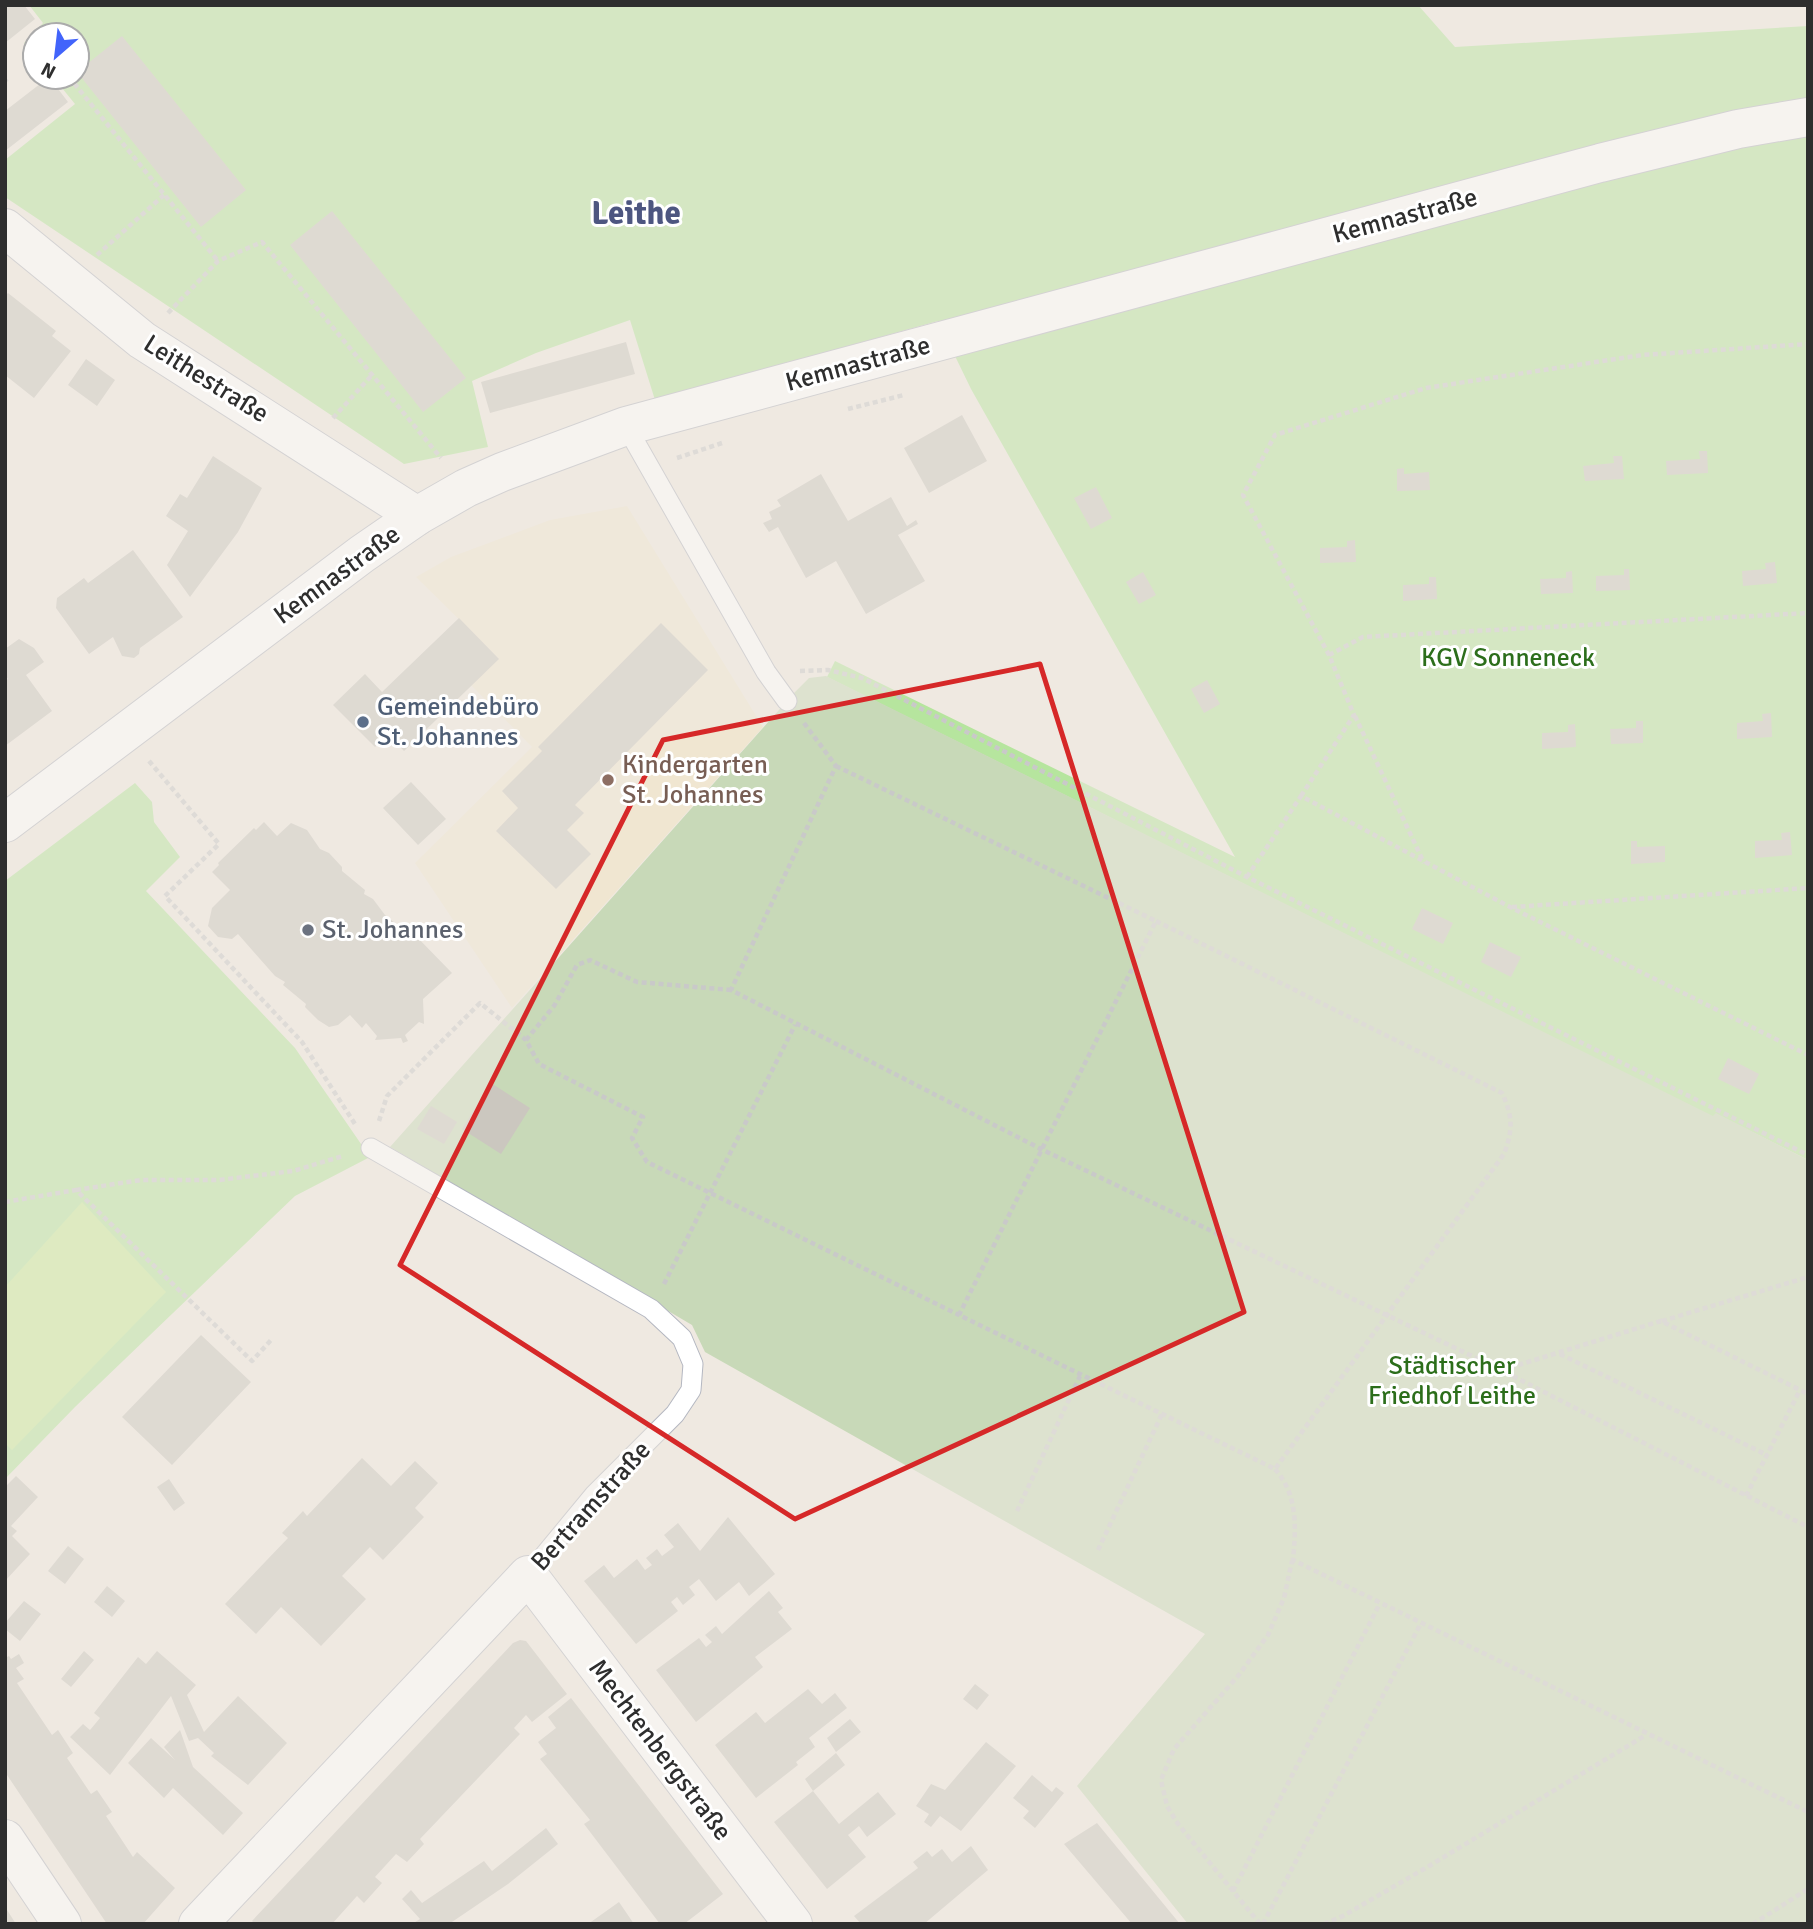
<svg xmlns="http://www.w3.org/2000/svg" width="1813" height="1929" font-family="Signika,sans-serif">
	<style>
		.education { fill: #f0e6d1 }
		.green { fill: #b6e59e }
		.cemetery { fill: #c8d9b8 }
		.pitch { fill: #c9ec9a }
		.building { fill: #cbc7bf }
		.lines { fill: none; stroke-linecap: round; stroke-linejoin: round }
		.lane-casing { stroke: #b4b7c1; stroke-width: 21 }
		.street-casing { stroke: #b4b7c1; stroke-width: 40 }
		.secondary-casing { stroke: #b4b7c1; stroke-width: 40 }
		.path { stroke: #c9c9c9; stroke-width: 4.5; stroke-dasharray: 5 3.5; stroke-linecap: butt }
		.lane { stroke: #fff; stroke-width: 19 }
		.street { stroke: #fff; stroke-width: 38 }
		.secondary { stroke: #fff; stroke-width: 38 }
		.marked { fill: none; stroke: #d62828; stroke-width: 5; stroke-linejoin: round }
		.service-dot { fill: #5c6f8a; stroke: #fff; stroke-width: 2.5 }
		.education-dot { fill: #8d6e63; stroke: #fff; stroke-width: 2.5 }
		.worship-dot { fill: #6b7280; stroke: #fff; stroke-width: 2.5 }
		.labels { text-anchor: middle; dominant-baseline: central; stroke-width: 6; stroke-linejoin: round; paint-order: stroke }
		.street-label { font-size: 26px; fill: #2e2e2e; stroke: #fff }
		.park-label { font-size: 26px; fill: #2c6e1b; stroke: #fff }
		.service-label { font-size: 26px; fill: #4e5e75; stroke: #fff; text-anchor: start }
		.education-label { font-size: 26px; fill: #785e54; stroke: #fff; text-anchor: start }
		.worship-label { font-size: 26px; fill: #5b616d; stroke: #fff; text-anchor: start }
		.district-label { font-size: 33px; font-weight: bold; fill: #4d5680; stroke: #fff }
	</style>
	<rect width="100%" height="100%" fill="#efe9e1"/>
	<path class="education" d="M627 506 763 727 512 1008 415 863 532 747 471 685 498 658 416 577 451 557 550 520Z"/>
	<path class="green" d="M29 5H1418L1455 47 1808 26V1160L1716 1114 1713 1117 827 677 835 661 1235 857 971 389 938 321 655 400 630 320 536 353 472 381 488 447 404 464 5 197V160L75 104 53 77H77V35H35V56L24 43 43 23Z
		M135 783 152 802 154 822 180 857 146 891 295 1048 370 1157 295 1196 75 1407 5 1479V881Z"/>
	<path class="cemetery" d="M826 676 1713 1116 1716 1113 1808 1160V1924H1188L1077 1786 1205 1634 705 1352 692 1325 390 1147 795 692 809 678Z"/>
	<path class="pitch" d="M82 1202 166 1292 12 1450 5 1443V1287Z"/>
	<path class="building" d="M5 5H24L35 19 5 43Z
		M122 36 246 190 201 227 77 72Z
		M49 77 68 102 5 151V111Z
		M332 211 466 378 423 412 290 245Z
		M8 293 56 331 52 336 71 351 34 398 5 375V296Z
		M626 342 635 374 490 413 481 382Z
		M86 359 115 380 97 406 68 385Z
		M962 415 987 461 929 493 904 448Z
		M1699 451H1707L1708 473 1667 475 1666 461 1700 459Z
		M213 456 262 488 238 532 190 597 167 565 188 531 166 516 180 494 187 498Z
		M1613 456H1622L1624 479 1585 481 1583 466 1614 463Z
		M1404 468V474L1429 472 1430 490 1397 491V469Z
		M821 474 848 521 891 497 907 526 916 520 918 524 898 535 925 581 866 614 836 561 806 578 778 527 769 532 763 523 772 519 769 512 781 506 777 500Z
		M1096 487 1112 518 1091 529 1074 498Z
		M1355 540 1356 562 1320 563V548L1347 547V541Z
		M133 550 183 617 140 648 139 654 134 658 122 656 113 637 89 654 56 608 57 598 84 578 88 583Z
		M1775 562 1777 583 1743 586 1742 571 1766 569 1765 563Z
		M1624 569H1629L1630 590 1596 591V576L1624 575Z
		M1572 571 1573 593 1541 594 1540 579 1566 578V572Z
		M1143 572 1156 595 1139 604 1126 582Z
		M1429 577H1436L1437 599 1403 601V585L1429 584Z
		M459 618 499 659 404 751 388 734 375 747 333 705 365 674 382 692Z
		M661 623 708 670 575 805 584 813 567 830 591 854 556 889 496 831 518 808 502 791 542 751 538 747Z
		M19 639 34 648 44 662 26 675 52 711 5 746V681L8 679 5 675V649Z
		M1207 680 1220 704 1204 713 1191 689Z
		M1771 713 1772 737 1737 739V723L1763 721 1762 714Z
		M1636 721H1643V743L1611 744 1610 729 1636 728Z
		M1575 724 1576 747 1542 749V733L1568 732V725Z
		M411 782 446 819 418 845 383 808Z
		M264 822 277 836 291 823 307 830 320 849 329 853 342 867V871L365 890 364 894 373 899 385 915 408 934 410 941 416 936 452 973 423 999 424 1024 419 1022 405 1035 408 1041 403 1043 401 1038 375 1040 377 1036 366 1023 362 1028 350 1015 338 1025 329 1027 318 1020 305 1007 306 1004 283 985 285 982 275 976 238 934 232 939 218 937 208 926 212 908 230 890 212 872 219 865 218 863 254 828 256 830Z
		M1790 832 1792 855 1755 858V841L1782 840 1781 833Z
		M1631 841H1637V847L1665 846V862L1631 864Z
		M1422 908 1453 923 1443 944 1412 929Z
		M1490 942 1521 957 1511 977 1481 962Z
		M1728 1058 1759 1074 1749 1094 1718 1079Z
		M491 1083 530 1108 501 1154 462 1129Z
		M431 1106 457 1122 444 1144 417 1129Z
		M201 1335 251 1382 172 1465 122 1417Z
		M362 1458 391 1486 415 1461 438 1483 415 1508 424 1517 383 1560 370 1547 342 1576 366 1599 321 1646 281 1607 256 1634 225 1604 288 1538 282 1533 303 1511 307 1516Z
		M16 1476 38 1497 11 1526 17 1531 12 1536 30 1554 5 1581V1487Z
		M169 1479 185 1503 174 1511 157 1487Z
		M728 1517 775 1574 749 1596 739 1582 716 1601 699 1579 689 1587 695 1595 683 1605 677 1597 671 1602 678 1611 636 1644 584 1581 604 1565 614 1578 637 1559 645 1570 652 1565 646 1558 657 1549 662 1556 674 1547 664 1535 678 1523 700 1551Z
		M68 1546 84 1559 65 1584 48 1571Z
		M107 1586 125 1601 112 1617 94 1602Z
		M769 1591 783 1608 778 1612 792 1629 755 1657 763 1667 696 1722 656 1670 699 1638 706 1647 712 1642 705 1635 716 1626 722 1634Z
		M24 1601 41 1614 20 1641 5 1629V1623Z
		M520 1640 526 1641 567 1694 532 1722 526 1715 514 1728 520 1734 420 1839 424 1844 407 1862 396 1854 375 1877 382 1883 364 1903 357 1896 332 1924H255L252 1921 513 1643Z
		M84 1651 94 1660 71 1687 61 1679Z
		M157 1651 196 1685 187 1695 204 1732 238 1696 287 1743 248 1785 211 1756 214 1753 198 1738 189 1741 171 1696 110 1775 70 1737 83 1724 90 1730 100 1718 94 1713 138 1657 146 1664Z
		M19 1654 24 1663 16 1668 24 1679 17 1683 52 1735 58 1730 73 1753 67 1758 91 1794 97 1790 112 1812 106 1816 133 1857 137 1852 175 1888 143 1924H107L5 1772V1658L9 1656 11 1659Z
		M975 1684 989 1695 977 1710 963 1699Z
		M808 1689 822 1704 835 1693 847 1708 809 1738 815 1747 796 1762 798 1765 756 1798 715 1745 756 1712 765 1723Z
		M571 1698 723 1894 684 1924H660L584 1824 590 1820 540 1759 547 1754 538 1742 556 1728 548 1717Z
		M850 1719 861 1732 836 1752 827 1738Z
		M180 1730 193 1767 243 1813 223 1835 173 1788 164 1798 128 1763 151 1738 175 1760 164 1747Z
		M986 1742 1016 1766 961 1831 940 1816 931 1827 924 1822 929 1814 916 1806 931 1784 945 1790Z
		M836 1753 845 1765 813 1791 805 1779Z
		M1032 1775 1052 1792 1056 1787 1064 1793 1035 1828 1023 1818 1029 1811 1013 1798Z
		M813 1791 839 1824 878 1792 896 1814 867 1837 859 1826 848 1835 866 1857 827 1889 774 1822Z
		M1097 1823 1180 1924H1132L1064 1844Z
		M546 1828 558 1844 508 1884 449 1924H412L420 1919 402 1899 411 1890 422 1903 484 1861 492 1871Z
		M971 1846 988 1870 924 1924H861L854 1916 918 1868 913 1862 927 1851 932 1857 942 1849 952 1862Z
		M619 1902 634 1924H588Z
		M5 1907 9 1913 16 1924H5Z"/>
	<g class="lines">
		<defs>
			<path id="lane" d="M626 426 766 672 787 701
				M371 1148 651 1309 682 1338 693 1364 691 1390 675 1414 594 1495 528 1575"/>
			<path id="street" d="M5 228 142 340 417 516
				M198 1924 528 1575 793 1924"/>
			<path id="secondary" d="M5 823 362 554 417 516 466 488 502 472 626 426 1600 163 1738 129 1808 117
				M5 1839 62 1924"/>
		</defs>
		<use href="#lane" class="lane-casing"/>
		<use href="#street" class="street-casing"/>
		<use href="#secondary" class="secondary-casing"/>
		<path class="path" d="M26 65 35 59
			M69 77 218 261
			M5 80 7 82
			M97 255 164 195
			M168 313 218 261 262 242 441 458
			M848 409 904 395
			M333 418 372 375
			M677 458 722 443
			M1329 655 1363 637 1808 613
			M800 671 828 670 862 678 1247 877 1808 1155
			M1355 716 1424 863
			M804 723 836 766 731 990 1043 1150 1501 1370 1808 1527
			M149 761 219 844 165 896 302 1042 355 1124
			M836 766 1156 921
			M1301 796 1354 715 1329 655 1243 495 1275 435 1426 388 1642 355 1808 344
			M1247 877 1301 796 1510 907 1808 1055
			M1512 907 1808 888
			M1156 921 1502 1093C1513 1116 1513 1130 1504 1154L1275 1469 959 1315Z
			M526 1040 554 1006 577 965 590 960 637 982 731 990
			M379 1121 387 1096 480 1003 526 1040 539 1064 643 1117 632 1138 647 1162 959 1315
			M76 1190 141 1180H219L293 1171 343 1156
			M5 1202 76 1190 252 1361 272 1339
			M664 1284 795 1025
			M1662 1321 1808 1277
			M1560 1354 1767 1455
			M1502 1370 1661 1321 1808 1394
			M1275 1469C1298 1495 1296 1527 1293 1560L1808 1812
			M1746 1496 1800 1390
			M1017 1511 1080 1376
			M1098 1550 1162 1414
			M1233 1891 1379 1605
			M1260 1924 1178 1824 1167 1806 1161 1780 1174 1749 1238 1676 1268 1635 1284 1598 1292 1561
			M1263 1924 1420 1625
			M1324 1924 1343 1916 1424 1869 1646 1735
			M1753 1924 1808 1889"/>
		<use href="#lane" class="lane"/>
		<use href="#street" class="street"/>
		<use href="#secondary" class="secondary"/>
	</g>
	<path d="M0 0H1813V1929H0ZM1040 664 1244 1312 795 1519 400 1265 663 740Z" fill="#efe9e1" fill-opacity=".55" fill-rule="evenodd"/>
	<path class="marked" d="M1040 664 1244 1312 795 1519 400 1265 663 740Z"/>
	<circle class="service-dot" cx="363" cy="722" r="7"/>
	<circle class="education-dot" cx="608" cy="780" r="7"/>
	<circle class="worship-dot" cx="308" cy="930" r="7"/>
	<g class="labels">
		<g class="street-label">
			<text transform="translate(1405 216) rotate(-15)">Kemnastraße</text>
			<text transform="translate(858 364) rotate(-15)">Kemnastraße</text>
			<text transform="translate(206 379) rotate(32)">Leithestraße</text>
			<text transform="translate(337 575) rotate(-36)">Kemnastraße</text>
			<text transform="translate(591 1506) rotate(-48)">Bertramstraße</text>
			<text transform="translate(660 1750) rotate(53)">Mechtenbergstraße</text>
		</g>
		<g class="park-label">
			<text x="1508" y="658">KGV Sonneneck</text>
			<text x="1452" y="1366">Städtischer<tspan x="1452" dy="30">Friedhof Leithe</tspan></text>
		</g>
		<g class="service-label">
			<text x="377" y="707">Gemeindebüro<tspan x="377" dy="30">St. Johannes</tspan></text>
		</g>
		<g class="education-label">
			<text x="622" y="765">Kindergarten<tspan x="622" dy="30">St. Johannes</tspan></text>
		</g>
		<g class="worship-label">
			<text x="322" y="930">St. Johannes</text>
		</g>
		<g class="district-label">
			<text x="636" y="213">Leithe</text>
		</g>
	</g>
	<rect width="1813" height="1929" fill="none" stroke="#2e2e2e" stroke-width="14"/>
	<g transform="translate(56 56) rotate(208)"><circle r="33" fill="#ffffff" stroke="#ababab" stroke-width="2"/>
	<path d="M0-5L12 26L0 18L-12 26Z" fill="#4264fb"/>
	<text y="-10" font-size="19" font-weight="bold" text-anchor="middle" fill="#2e2e2e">N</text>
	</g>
</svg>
